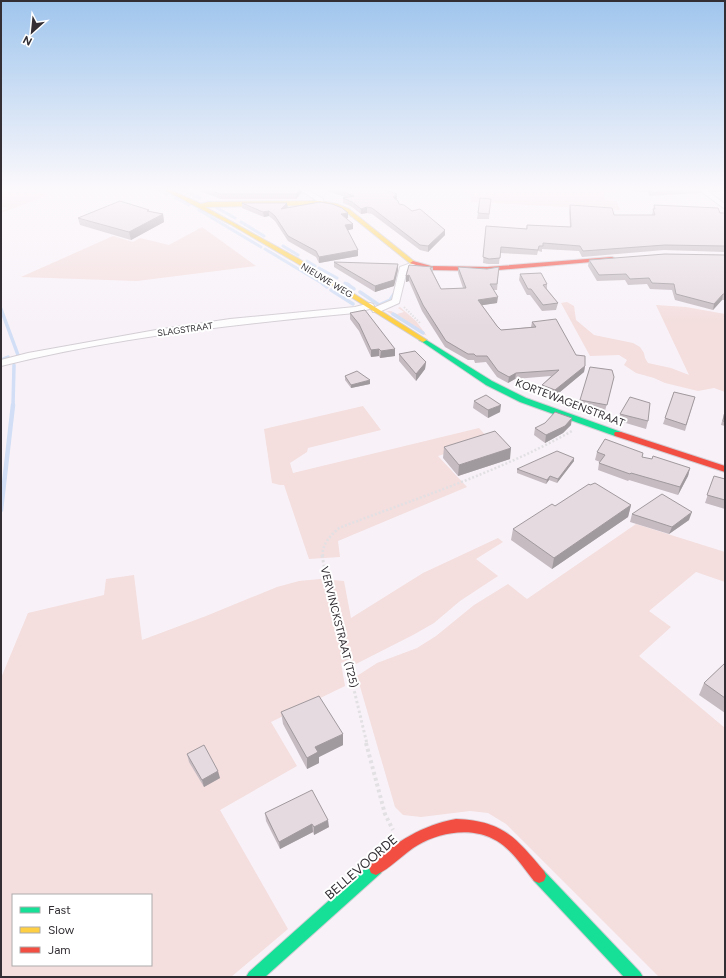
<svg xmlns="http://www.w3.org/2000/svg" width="726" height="978" font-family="Figtree,sans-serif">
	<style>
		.green { fill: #f4dede; fill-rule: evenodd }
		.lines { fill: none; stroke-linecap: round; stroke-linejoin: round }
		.stream-far2 { stroke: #d1def5; stroke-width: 3 }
		.stream-far1 { stroke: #d1def5; stroke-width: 3.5 }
		.stream { stroke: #d1def5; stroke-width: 4.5 }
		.street-casing { stroke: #d3ced4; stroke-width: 2 }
		.fast-casing { stroke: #d3ced4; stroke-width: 2 }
		.slow-casing { stroke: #d3ced4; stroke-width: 2 }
		.jam-casing { stroke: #d3ced4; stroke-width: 2 }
		.path-far3 { stroke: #e2e0e3; stroke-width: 2; stroke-dasharray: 1.5 1.5; stroke-linecap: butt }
		.path-far2 { stroke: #e2e0e3; stroke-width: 2.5; stroke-dasharray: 2 2; stroke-linecap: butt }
		.path-far1 { stroke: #e2e0e3; stroke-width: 3; stroke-dasharray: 2.5 2.5; stroke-linecap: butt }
		.path { stroke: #e2e0e3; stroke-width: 4; stroke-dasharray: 3 3; stroke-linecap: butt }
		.street { fill: #fefdfe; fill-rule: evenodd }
		.fast { fill: #16e098; fill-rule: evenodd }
		.slow { fill: #ffcf43; fill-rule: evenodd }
		.jam { fill: #f24e42; fill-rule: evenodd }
		.wall { fill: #c5bbc1 }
		.shaded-wall { fill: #a0999d }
		.building { fill: #e5dae0; stroke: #a0999d }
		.labels { text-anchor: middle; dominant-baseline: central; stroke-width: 4; stroke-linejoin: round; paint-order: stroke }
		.far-street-label { font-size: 9px; fill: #322e33; stroke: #fff }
		.street-label { font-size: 11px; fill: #322e33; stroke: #fff }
		.near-street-label { font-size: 13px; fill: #322e33; stroke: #fff }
	</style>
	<rect width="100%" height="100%" fill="#f8f2f8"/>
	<path class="green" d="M1 189H30L49 195 1 213V211L9 208 1 207Z
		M456 189H622V193L604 192 605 200 617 201 620 210 471 202V194Z
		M202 227 256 266 137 281 21 277 113 236 133 242 140 238 169 245Z
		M567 302 574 306 576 320 594 335 633 343 640 347 644 353 645 358 648 363 671 368 689 375 656 305 686 307 725 314V392L714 388 698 391 665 383 654 378 636 373 624 365 627 360 619 355 590 356 561 303Z
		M400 307 416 321 427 336 386 311H391L397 314 404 312 398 308Z
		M363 406 381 430 308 448 307 452 290 463 293 473 479 428 490 440 438 456 467 487 338 541 340 557 309 559 284 485H280L272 483 264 429Z
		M636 524 725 552V582L696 572 649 611 671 627 639 656 725 728V977H659L506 824 488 813 470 811 421 817 403 815 395 807 357 676 377 663 417 648 436 636 474 605 508 584 527 599Z
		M498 538 503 542 476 559 498 576 460 601 434 623 413 635 352 666 350 659 341 663 345 686 271 722 297 766 220 810 288 929 231 977H1V678L28 613 104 595 106 579 134 575 142 640 206 616 277 587 299 581 320 579 344 581 351 618 423 573ZM13 895H151V965H13Z"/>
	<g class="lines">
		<path class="stream-far2" d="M156 189 167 194
			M179 189 200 198
			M296 189 303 193
			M176 198 189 205
			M217 208 235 218
			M199 210 261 247
			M241 222 264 236
			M283 246 298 255
			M265 249 325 285
			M307 261 315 266
			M319 268 337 278
			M345 283 349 285"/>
		<path class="stream-far1" d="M323 284 327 287
			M347 284 354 289
			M331 290 353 304
			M360 292 379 305 390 300 394 294
			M1 309 18 355
			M393 314 423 333
			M1 360 8 357
			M13 406 14 365"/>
		<path class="stream" d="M1 510 13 405"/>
		<defs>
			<path id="street" d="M299 189H306L323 199V203L318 204 317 201Z
				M698 189H705L725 204V209Z
				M414 262 418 264 407 270 399 303 379 312H373L372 310 373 308 392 300 400 267Z
				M370 303 373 304 374 306 373 308 355 313C236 324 117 337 1 366V360L28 353 156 330 230 319 355 307Z"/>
			<path id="fast" d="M423 338 492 381 526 398 621 432 622 434 621 436H615L520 402 486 385 421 341 419 340Z
				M376 861 381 863 383 868 381 873 265 977H246L249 972 371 863Z
				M539 869 544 871 640 972 643 977H624L534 881 532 876 534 871Z"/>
			<path id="slow" d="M163 189H169L201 204 208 202 320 201 337 204 349 209 415 262V264H411L345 211 334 206 320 205 205 207 299 259 427 340 423 342 421 341 295 262 230 224Z"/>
			<path id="jam" d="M612 257 614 258V260L487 271 431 270 410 263 413 261 431 266 487 267Z
				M615 432H621L725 466V472L615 436 614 434Z
				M456 819C503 821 515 837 544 871L546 876 544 881 539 883 534 881C523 867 512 850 497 841 473 826 440 832 418 845 404 853 390 869 376 875L371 873 369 868 371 863C397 842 422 825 456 819Z"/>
		</defs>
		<use href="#street" class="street-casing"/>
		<use href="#fast" class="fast-casing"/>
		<use href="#slow" class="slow-casing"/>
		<use href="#jam" class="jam-casing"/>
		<path class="path-far3" d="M404 307 420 323"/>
		<path class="path-far2" d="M323 556C321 545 331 535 339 528 417 498 499 472 572 431"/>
		<path class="path-far1" d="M322 555 333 613 350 673 367 744"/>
		<path class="path" d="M366 743 385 814 393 830"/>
		<use href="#street" class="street"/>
		<use href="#fast" class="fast"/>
		<use href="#slow" class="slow"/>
		<use href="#jam" class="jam"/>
	</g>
	<path class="wall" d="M197 189H301L302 192 296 199H221L197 190Z
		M322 189H382L397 199 399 204 412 211 445 230V235L428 252 420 250 372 214 367 213 361 214 352 207 343 203V198L345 197Z
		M624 189H702L701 193 649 196 648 192 630 191 629 189Z
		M707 189H725V191L712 192Z
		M491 199 489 219H477L478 213Z
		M242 203 288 208H287L348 218H346L353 229 348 230 358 256 319 263 316 257 288 241 275 221 269 216 264 217 242 208Z
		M570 205 614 215H652L654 205 725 213V252L664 250 582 257 579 251 542 249V252L538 251 537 255 500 253 499 264H488L483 263 486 226 526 229 527 225 570 227 569 211Z
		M149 211 163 214 164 222 131 240 80 225 78 218Z
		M725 255V300H722L713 310 675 300 672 290 650 289 647 284 628 285 625 280 597 281 588 266 589 260Z
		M334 262 398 264V270L394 286 375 292 334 267Z
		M433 267V272L441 289 463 288 458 273V267L487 269 499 267 497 290H494L497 303 482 305 497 326 501 330 531 327 532 322 576 355 585 366 584 372 554 397 541 391 542 385 551 376 515 379 508 383 497 377 486 362 475 363 474 360H468L445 347 422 311 409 281 406 282V276Z
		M520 274 547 284V289L558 303 556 310 542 311 530 295H527L519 280Z
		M350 313 395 349V356L380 358 379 356 371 357 359 331 350 319Z
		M399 354 426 362 425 369 416 381 399 361Z
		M345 376 370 384 351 388 345 380Z
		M614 377 605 411 578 406 580 400Z
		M674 392 695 397 685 431 663 424Z
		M474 401 500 412 488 418 473 408Z
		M725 410V426L721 425Z
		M620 414 648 421 646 429 619 421Z
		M571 425 563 433 545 443 534 435 535 428Z
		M444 447 510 459 458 476 443 458Z
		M597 452 642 457 690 468 688 476 678 495 629 480 628 481 598 470 599 463 600 462 595 460Z
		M574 461 557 483 549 480 546 484 517 473V469Z
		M714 476 725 479V509L705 503Z
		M590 485 631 505 628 517 552 569 511 540 513 529 555 506Z
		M632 514 689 520 669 534 630 522Z
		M725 663V713L699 695 704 683Z
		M281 712 343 745 319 757V763L307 769 283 724Z
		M187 754 220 778 204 787 189 762Z
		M265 813 329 827 314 835 313 832 280 849 266 821Z"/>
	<path class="shaded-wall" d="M300 189H301L302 192 296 199V194Z
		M397 194V199L393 202V197Z
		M287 203 288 208 281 215V209Z
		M367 207V213L361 214V209Z
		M269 211V216L264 217 263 212Z
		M348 213V218L341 220V214Z
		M163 214 164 222 131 240 129 232Z
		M353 224V229L345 231V225Z
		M445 230V235L428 252V246Z
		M358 250V256L319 263V257Z
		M398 264V270L394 286 375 292V286Z
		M409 275V281L406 282V276Z
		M723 294 722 300 713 310 714 304Z
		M498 297 497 303 477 306 478 300Z
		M379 349V356L371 357V350Z
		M395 349V356L380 358 381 351Z
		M426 362 425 369 416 381V374Z
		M585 366 584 372 554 397 555 390Z
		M516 373 515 379 508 383 509 377Z
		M370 380V384L351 388V385Z
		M501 405 500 412 488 418V410Z
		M572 418 571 425 563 433 545 443 546 435Z
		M511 448 510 459 458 476 459 465Z
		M574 458V461L557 483 558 479Z
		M690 468 688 476 678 495 680 487Z
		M550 476 549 480 546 484 547 480Z
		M631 505 628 517 552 569 554 558Z
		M692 512 689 520 669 534 672 527Z
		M343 734V745L319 757V763L307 769V758L315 747Z
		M218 771 220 778 204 787 202 780Z
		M328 820 329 827 314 835V827Z
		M312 824 313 832 280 849 279 842Z"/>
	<path class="building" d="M207 189H300L296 194H220Z
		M336 189H382L397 194 393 197 398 201 399 204 404 205 412 211 420 209 445 230 428 246 420 245 372 208 367 207 361 209 352 202 343 198 354 196Z
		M646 189H702L650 193 649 189Z
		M480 198 491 199 489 214 478 213Z
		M120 201 149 210 147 211 163 214 129 232 78 218Z
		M320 202 332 204 342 208 348 213 341 214 353 224 345 225 358 250 319 257 316 251 288 236 275 216 269 211 263 212 242 203H287L281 209Z
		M570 205 612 208 614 215H655L653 209H655L654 205 718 208 720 213H725V246L665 245 583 251 580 246 543 243V246H539L538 250 501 247 500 258 489 259 483 257 486 226 527 229V225L571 227Z
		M665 254 725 255V294H723L714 304 676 294 674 284 652 283 649 278 630 279 626 274 599 275 589 260Z
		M334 262 398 264 394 280 375 286Z
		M409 265 433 267 430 268 441 289 466 288 458 267 487 269 499 267 497 284H490L498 297 478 300 497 326 501 330 536 327 532 322 556 319 576 355 585 356V366L555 390 542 385 559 370 516 373 509 377 498 371 487 356H476L474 354H468L446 341 423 305 409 275 406 276Z
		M541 273 547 284 543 285 558 303 543 305 531 289H528L520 274Z
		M365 310 395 349 381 351 379 349 371 350 359 324 350 313Z
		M415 351 426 362 416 374 399 354Z
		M590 367 612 370 614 377 607 405 580 400Z
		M357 371 370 380 351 385 345 376Z
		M674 392 695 397 686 425 665 418Z
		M486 395 501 405 488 410 474 401Z
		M630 397 650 403 648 421 620 414Z
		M725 411V422L723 421Z
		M555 412 572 418 565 426 546 435 535 428 545 423Z
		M495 431 511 448 459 465 444 447Z
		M605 439 643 453 642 457 652 459 653 456 690 468 680 487 631 473 630 474 599 463 605 455 597 452Z
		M557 451 574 458 558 479 550 476 547 480 517 469Z
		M714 476 725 479V500L707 495Z
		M595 483 631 505 554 558 513 529 552 504 555 506 589 484 590 485Z
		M662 494 692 512 672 527 632 514Z
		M725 663V698L704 683Z
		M319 696 343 734 315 747 318 752 307 758 281 712Z
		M204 745 218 771 202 780 187 754Z
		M312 790 328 820 314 827 312 824 279 842 265 813Z"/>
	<linearGradient id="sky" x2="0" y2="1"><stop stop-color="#9fc5ed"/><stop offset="0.58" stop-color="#fcf9fc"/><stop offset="1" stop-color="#fcf9fc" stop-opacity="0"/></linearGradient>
	<rect width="726" height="326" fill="url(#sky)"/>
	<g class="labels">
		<g class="far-street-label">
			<text transform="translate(327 280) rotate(31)">NIEUWE WEG</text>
			<text transform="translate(185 329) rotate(-8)">SLAGSTRAAT</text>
		</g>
		<g class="street-label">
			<text transform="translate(570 403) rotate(21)">KORTEWAGENSTRAAT</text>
			<text transform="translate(339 627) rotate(76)">VERVINCKSTRAAT (T25)</text>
		</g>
		<g class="near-street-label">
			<text transform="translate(361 867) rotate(-41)">BELLEVOORDE</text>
		</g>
	</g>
	<rect width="726" height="978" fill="none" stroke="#322e33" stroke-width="4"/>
	<rect x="12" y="894" width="140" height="72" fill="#ffffff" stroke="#adabad"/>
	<rect x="20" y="907" width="20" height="6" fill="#16e098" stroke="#adabad"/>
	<text x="48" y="914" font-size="12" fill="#322e33">Fast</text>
	<rect x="20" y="927" width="20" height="6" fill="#ffcf43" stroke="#adabad"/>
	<text x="48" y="934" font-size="12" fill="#322e33">Slow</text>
	<rect x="20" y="947" width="20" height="6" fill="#f24e42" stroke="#adabad"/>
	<text x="48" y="954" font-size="12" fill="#322e33">Jam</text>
	<g transform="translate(32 32) rotate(207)" stroke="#ffffff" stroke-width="3" paint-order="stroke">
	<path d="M0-3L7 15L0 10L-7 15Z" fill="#322e33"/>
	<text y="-6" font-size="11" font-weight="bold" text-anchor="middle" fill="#322e33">N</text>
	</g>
</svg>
